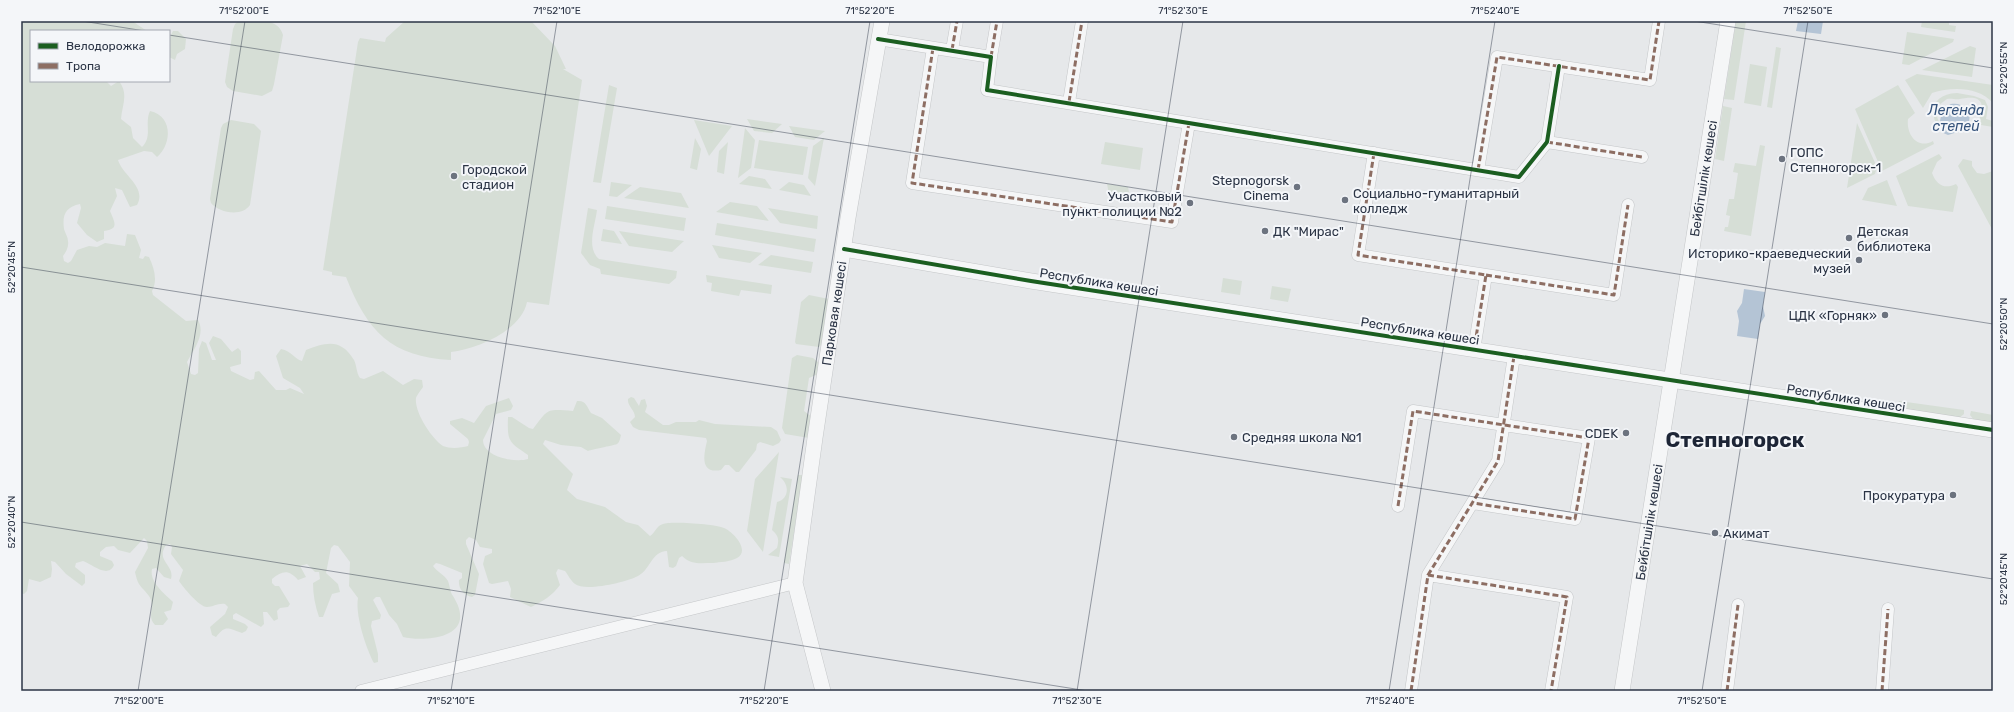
<svg xmlns="http://www.w3.org/2000/svg" width="2014" height="712" font-family="Rubik,sans-serif">
	<style>
		.green { fill: #d6ded6 }
		.water { fill: #b4c4d5 }
		.lines { fill: none; stroke-linecap: round; stroke-linejoin: round }
		.minor-casing { stroke: #c4c6c8; stroke-width: 13 }
		.tertiary-casing { stroke: #c4c6c8; stroke-width: 16 }
		.minor { stroke: #f5f6f7; stroke-width: 12 }
		.tertiary { stroke: #f5f6f7; stroke-width: 15 }
		.quiet { stroke: #8d6e63; stroke-width: 3; stroke-dasharray: 6 3; stroke-linecap: butt }
		.cycleway-casing { stroke: #f4f6f9; stroke-width: 6 }
		.cycleway { stroke: #1b5e20; stroke-width: 4 }
		.ticks { fill: none; stroke: #2b3445; stroke-width: 1; stroke-opacity: 0.45 }
		.poi-dot { fill: #6c737f; stroke: #f4f6f9; stroke-width: 1.5 }
		.labels { text-anchor: middle; dominant-baseline: central; stroke-width: 4; stroke-linejoin: round; paint-order: stroke }
		.poi-label { font-size: 13px; fill: #2b3445; stroke: #f4f6f9; text-anchor: start }
		.street-label { font-size: 13px; fill: #2b3445; stroke: #f4f6f9 }
		.water-label { font-size: 14px; font-style: italic; fill: #34527a; stroke: #f4f6f9 }
		.town-label { font-size: 21px; font-weight: bold; fill: #1d2536; stroke: #f4f6f9 }
		.neatline { fill: none; stroke: #2b3445; stroke-width: 1.5 }
		.ticks-label { font-size: 10px; text-anchor: middle; fill: #2b3445 }
	</style>
	<rect width="100%" height="100%" fill="#e6e8ea"/>
	<path class="green" d="M21 21H132L147 31H31V81H106L111 86 119 81C129 94 122 105 121 119L131 127 133 138 142 147C153 136 144 124 150 111 173 116 172 144 157 157L152 152 144 151 118 160C123 176 147 187 137 205L130 207 122 190 115 188 117 196 110 211C115 223 119 229 104 231V239L97 242 87 235 77 223 81 208 80 204C66 207 62 214 64 229 65 233 68 237 68 241 69 247 66 252 63 256L64 261 68 263 71 261 77 250 89 246 97 247 105 243 125 246 127 234 135 235 141 250 139 258 143 259 145 256 149 257C154 268 158 280 152 291L153 295 186 321 198 320C206 334 194 349 187 362L191 374 195 375 198 373 199 349 202 341 206 343 212 360H216L209 343 213 336 221 339 232 352 238 348 241 351V364L230 367 231 371 250 380 254 379 255 372 259 371 276 390H286L290 388 304 394 300 388 283 378 276 356 281 349C292 351 294 359 302 361L306 350C326 342 341 338 354 360 357 366 356 372 360 378L364 379 383 371 403 385 414 379 422 380 423 387C421 390 417 395 416 398 414 412 432 439 443 446 450 449 461 448 468 446L469 442 468 439 450 424V421L462 418 474 423 486 406 509 398 513 406 511 410 496 414 483 440C483 457 515 463 528 459V455C509 442 507 442 508 417H512L529 428 533 429C549 408 546 409 573 411L577 401C586 400 587 407 591 413L602 418 621 435C620 438 620 442 617 444 616 445 593 449 588 451L581 447 561 445 545 440 543 444 573 474 567 490 577 499 605 507 626 522 638 525 650 536C655 533 656 526 663 524 670 521 716 524 724 528 732 531 751 550 737 558 730 562 720 562 713 563 700 563 691 565 682 556L679 558 676 566 673 568 669 567 667 551C651 552 651 569 638 576 627 582 585 592 575 584 571 581 568 575 565 571L558 569 556 573 560 585C553 595 542 602 531 607L510 597 511 589 508 581 492 584 489 583 483 564 485 556 492 553V549L480 547 476 540 469 537 466 540V544L479 574 475 595 472 597C464 595 458 589 459 580L462 578V573L440 564 436 563 433 566C437 572 445 575 448 581 450 586 450 592 453 596 457 603 461 610 460 619 457 640 419 641 403 637L397 624 389 615 380 597H376L373 600 381 615 380 619 372 621 371 626 378 654V662L374 663C366 648 355 615 358 598L349 586 350 562 338 546 334 545 331 548 326 573 338 584 340 592 332 594 323 617H319C315 606 313 594 313 583L320 579 319 572H315L307 564 300 566 306 577 298 580C289 570 283 570 272 579V583L275 586H279L290 604 288 607 280 608 277 611 278 619 274 621 267 612H263L264 624 261 627 236 613 233 615V619L245 624 248 627 246 631 242 633C227 628 226 625 216 637L212 635 210 627 225 614 228 607 225 604C218 603 213 607 207 607 199 607 183 587 179 581L183 570 171 554 172 547 170 544 166 545C155 561 175 565 171 579L164 577 156 568 152 569C149 582 165 594 173 602L171 610 164 612 168 619 163 625H155C147 617 154 610 151 600 149 594 143 590 139 584 137 581 136 576 135 572L148 548 147 541 144 538 130 553 118 550 114 546 106 547 100 552V556L112 561 114 565C108 579 92 564 83 561L76 563 75 567 85 575V583L82 586 66 574 55 562 51 561 52 569 51 577 40 582 29 579 27 591 24 594 21 593Z
		M239 21C254 21 278 17 283 35L274 84 272 91 262 96 233 91 227 87 225 82 233 29 235 24Z
		M405 21H531L555 46 566 69H563L582 80 549 305 527 302C521 331 477 349 451 352V360C391 357 367 331 346 277L332 275V272L323 270 358 42 360 38 385 42 386 38Z
		M1736 21H1746L1734 100 1724 99Z
		M1922 21H1949V25L1956 26 1955 32 1921 27Z
		M173 31H178L186 39 185 49 177 54 175 60 169 57V39Z
		M1907 32 1954 39 1953 42 1909 65 1902 64Z
		M1970 46 1976 48 1972 77 1922 70Z
		M1776 47 1781 48 1772 108 1767 107Z
		M1750 64 1767 67 1761 106 1744 103Z
		M1917 74 1993 85V103C1978 86 1951 87 1932 93L1923 108 1905 80Z
		M609 85 617 88 601 183 593 182Z
		M1898 85 1915 113 1908 119C1906 134 1917 150 1933 141L1934 144 1882 171 1855 109Z
		M1957 93 1974 96 1985 100 1988 107 1986 119 1993 121V127L1981 125 1979 122C1979 117 1983 111 1982 106 1980 95 1967 98 1960 99 1956 100 1952 98 1947 99L1939 105 1936 114 1940 125 1938 128C1928 109 1934 94 1957 93Z
		M1723 106 1732 108 1724 161 1715 159Z
		M747 119 782 124 772 133 754 131Z
		M231 120 254 124 261 131 250 205C242 217 219 213 211 203L210 199 221 128 223 124Z
		M694 120 732 126 709 156Z
		M1857 123 1877 167 1875 174 1847 188Z
		M789 126 825 131 814 140 795 137Z
		M745 128 755 140 751 168 738 178Z
		M695 138 701 149 697 170 690 168Z
		M824 138 815 186 808 178 813 146Z
		M759 140 808 147 803 175 754 168Z
		M728 142 724 174 717 172 719 151Z
		M1105 142 1143 148 1140 170 1101 164Z
		M1760 145 1765 146 1751 236 1724 231 1725 227H1728L1730 216 1726 215 1729 199H1734L1738 173 1733 172 1735 163 1756 166Z
		M1939 154 1942 158 1937 162 1932 173C1936 184 1944 190 1956 184L1958 187 1953 212 1908 206 1896 176Z
		M1963 159 1972 161V166L1977 173 1984 174 1993 171V231L1958 166Z
		M749 176 765 179 772 189 739 184Z
		M1887 180 1897 206 1862 200 1868 188Z
		M611 182 632 185 617 197 609 196Z
		M789 182 804 185 811 196 779 190Z
		M1107 184 1128 187 1130 197 1109 194Z
		M640 187 681 193 689 208 624 198Z
		M730 202 757 206 769 221 716 212Z
		M607 206 686 218 684 231 605 219Z
		M588 208 597 210C595 226 586 248 599 259L677 271 676 278 669 284 601 274 600 269 590 265 581 253Z
		M768 208 818 216 817 229 780 223Z
		M717 223 816 239 814 252 715 235Z
		M603 229 614 231 622 244 601 241Z
		M619 231 684 241 672 252 629 246Z
		M712 245 762 253 750 263 719 258Z
		M771 255 813 262 811 273 758 265Z
		M706 275 772 285 771 294 741 290 739 296 711 291 712 283 707 282Z
		M1223 278 1242 281 1240 295 1221 292Z
		M1272 286 1291 289 1288 302 1270 299Z
		M809 295 829 299 822 344 819 347 796 344 795 342 801 302Z
		M797 355 813 358 819 363 818 374 809 378 804 411 812 417 809 438 785 434 782 428 792 358Z
		M631 397 634 398 639 406 641 400 645 399 647 406 645 412 663 425H669L676 422H696L699 420 715 424 771 427 777 431 781 440 779 443 773 446 760 442 757 444 756 450 739 472H736L729 465H725L721 470C699 474 704 454 707 441L706 438 639 430 633 427 630 422 635 417C635 410 627 406 628 399Z
		M1899 401 1964 410V414L1959 418 1906 410 1898 405Z
		M1971 411 1993 415V423L1974 420 1970 415Z
		M779 452 763 552 747 531 755 479Z
		M798 475H803L789 564 784 563Z
		M780 477 792 479 779 557 768 555 777 548C779 540 779 536 772 530L777 502C789 499 790 485 780 477Z"/>
	<path class="water" d="M1798 21H1823L1821 34 1796 31Z
		M1951 104C1967 101 1976 118 1964 130L1948 135 1941 132C1938 122 1941 109 1951 104Z
		M1744 289 1765 292 1763 306 1765 316 1760 324 1758 339 1737 336 1739 321 1737 311 1742 303Z"/>
	<g class="lines">
		<defs>
			<path id="minor" d="M878 39 991 57 987 90 1519 177 1547 142 1559 66
				M933 48 912 183 1172 222 1189 123
				M952 50 957 21
				M991 57 997 21
				M1069 102 1082 21
				M1547 142 1642 157
				M1374 153 1358 255 1486 275 1474 350
				M1478 170 1497 57 1650 80 1659 21
				M1486 275 1614 295 1628 205
				M1398 506 1413 411 1589 438 1575 519 1473 503
				M1428 575 1567 597 1551 691
				M361 691 795 583
				M1411 691 1428 575 1498 461 1514 356
				M1727 691 1738 605
				M1882 691 1888 609"/>
			<g id="tertiary">
				<path d="M844 249 1031 281 1993 430"/>
				<path id="s1" d="M823 691 795 583 815 438 848 218 882 21"/>
				<path id="s2" d="M1622 691 1728 21"/>
			</g>
		</defs>
		<use href="#minor" class="minor-casing"/>
		<use href="#tertiary" class="tertiary-casing"/>
		<use href="#minor" class="minor"/>
		<use href="#tertiary" class="tertiary"/>
		<path class="quiet" d="M933 48 912 183 1172 222 1189 123
			M952 50 957 21
			M991 57 997 21
			M1069 102 1082 21
			M1547 142 1642 157
			M1374 153 1358 255 1486 275 1474 350
			M1478 170 1497 57 1650 80 1659 21
			M1486 275 1614 295 1628 205
			M1398 506 1413 411 1589 438 1575 519 1473 503
			M1428 575 1567 597 1551 691
			M1411 691 1428 575 1498 461 1514 356
			M1727 691 1738 605
			M1882 691 1888 609"/>
		<defs>
			<path id="cycleway" d="M878 39 991 57 987 90 1519 177 1547 142 1559 66
				M844 249 1031 281 1993 430"/>
		</defs>
		<use href="#cycleway" class="cycleway-casing"/>
		<use href="#cycleway" class="cycleway"/>
	</g>
	<path class="ticks" d="M82 21 145 31M1694 21 1993 68M169 35 1993 324M21 267 1993 579M21 522 1088 691M138 691 245 21M451 691 557 21M764 691 870 21M1077 691 1183 21M1389 691 1495 21M1702 691 1808 21"/>
	<g class="poi-dot">
		<circle cx="1782" cy="159" r="4"/>
		<circle cx="454" cy="176" r="4"/>
		<circle cx="1297" cy="187" r="4"/>
		<circle cx="1345" cy="200" r="4"/>
		<circle cx="1190" cy="203" r="4"/>
		<circle cx="1265" cy="231" r="4"/>
		<circle cx="1849" cy="238" r="4"/>
		<circle cx="1859" cy="260" r="4"/>
		<circle cx="1885" cy="315" r="4"/>
		<circle cx="1626" cy="433" r="4"/>
		<circle cx="1234" cy="437" r="4"/>
		<circle cx="1953" cy="495" r="4"/>
		<circle cx="1715" cy="533" r="4"/>
	</g>
	<g class="labels">
		<g class="poi-label">
			<text x="1790" y="152">ГОПС<tspan x="1790" dy="15">Степногорск-1</tspan></text>
			<text x="462" y="169">Городской<tspan x="462" dy="15">стадион</tspan></text>
			<text x="1289" y="180" text-anchor="end">Stepnogorsk<tspan x="1289" dy="15">Cinema</tspan></text>
			<text x="1353" y="193">Социально-гуманитарный<tspan x="1353" dy="15">колледж</tspan></text>
			<text x="1182" y="196" text-anchor="end">Участковый<tspan x="1182" dy="15">пункт полиции №2</tspan></text>
			<text x="1273" y="231">ДК "Мирас"</text>
			<text x="1857" y="231">Детская<tspan x="1857" dy="15">библиотека</tspan></text>
			<text x="1851" y="253" text-anchor="end">Историко-краеведческий<tspan x="1851" dy="15">музей</tspan></text>
			<text x="1877" y="315" text-anchor="end">ЦДК «Горняк»</text>
			<text x="1618" y="433" text-anchor="end">CDEK</text>
			<text x="1242" y="437">Средняя школа №1</text>
			<text x="1945" y="495" text-anchor="end">Прокуратура</text>
			<text x="1723" y="533">Акимат</text>
		</g>
		<g class="street-label">
			<text stroke="none"><textPath href="#s2" startOffset="519">Бейбітшілік көшесі</textPath></text>
			<text transform="translate(1099 282) rotate(9)">Республика көшесі</text>
			<text stroke="none"><textPath href="#s1" startOffset="384">Парковая көшесі</textPath></text>
			<text transform="translate(1420 331) rotate(9)">Республика көшесі</text>
			<text transform="translate(1846 398) rotate(9)">Республика көшесі</text>
			<text stroke="none"><textPath href="#s2" startOffset="171">Бейбітшілік көшесі</textPath></text>
		</g>
		<g class="water-label">
			<text x="1956" y="110">Легенда<tspan x="1956" dy="16">степей</tspan></text>
		</g>
		<g class="town-label">
			<text x="1735" y="439">Степногорск</text>
		</g>
	</g>
	<rect width="2014" height="712" fill="none" stroke="#f4f6f9" stroke-width="44"/>
	<rect x="30" y="30" width="140" height="52" fill="#f4f6f9" stroke="#a4a8b1"/>
	<rect x="38" y="43" width="20" height="6" fill="#1b5e20" stroke="#a4a8b1"/>
	<text x="66" y="50" font-size="12" fill="#2b3445">Велодорожка</text>
	<rect x="38" y="63" width="20" height="6" fill="#8d6e63" stroke="#a4a8b1"/>
	<text x="66" y="70" font-size="12" fill="#2b3445">Тропа</text>
	<rect x="22" y="22" width="1970" height="668" class="neatline"/>
	<g class="ticks-label">
		<text x="244" y="14">71°52'00"E</text>
		<text x="557" y="14">71°52'10"E</text>
		<text x="870" y="14">71°52'20"E</text>
		<text x="1183" y="14">71°52'30"E</text>
		<text x="1495" y="14">71°52'40"E</text>
		<text x="1808" y="14">71°52'50"E</text>
		<text transform="translate(2003 68) rotate(-90)" y="4">52°20'55"N</text>
		<text transform="translate(11 267) rotate(-90)" y="4">52°20'45"N</text>
		<text transform="translate(2003 324) rotate(-90)" y="4">52°20'50"N</text>
		<text transform="translate(11 522) rotate(-90)" y="4">52°20'40"N</text>
		<text transform="translate(2003 579) rotate(-90)" y="4">52°20'45"N</text>
		<text x="139" y="704">71°52'00"E</text>
		<text x="451" y="704">71°52'10"E</text>
		<text x="764" y="704">71°52'20"E</text>
		<text x="1077" y="704">71°52'30"E</text>
		<text x="1390" y="704">71°52'40"E</text>
		<text x="1702" y="704">71°52'50"E</text>
	</g>
</svg>
